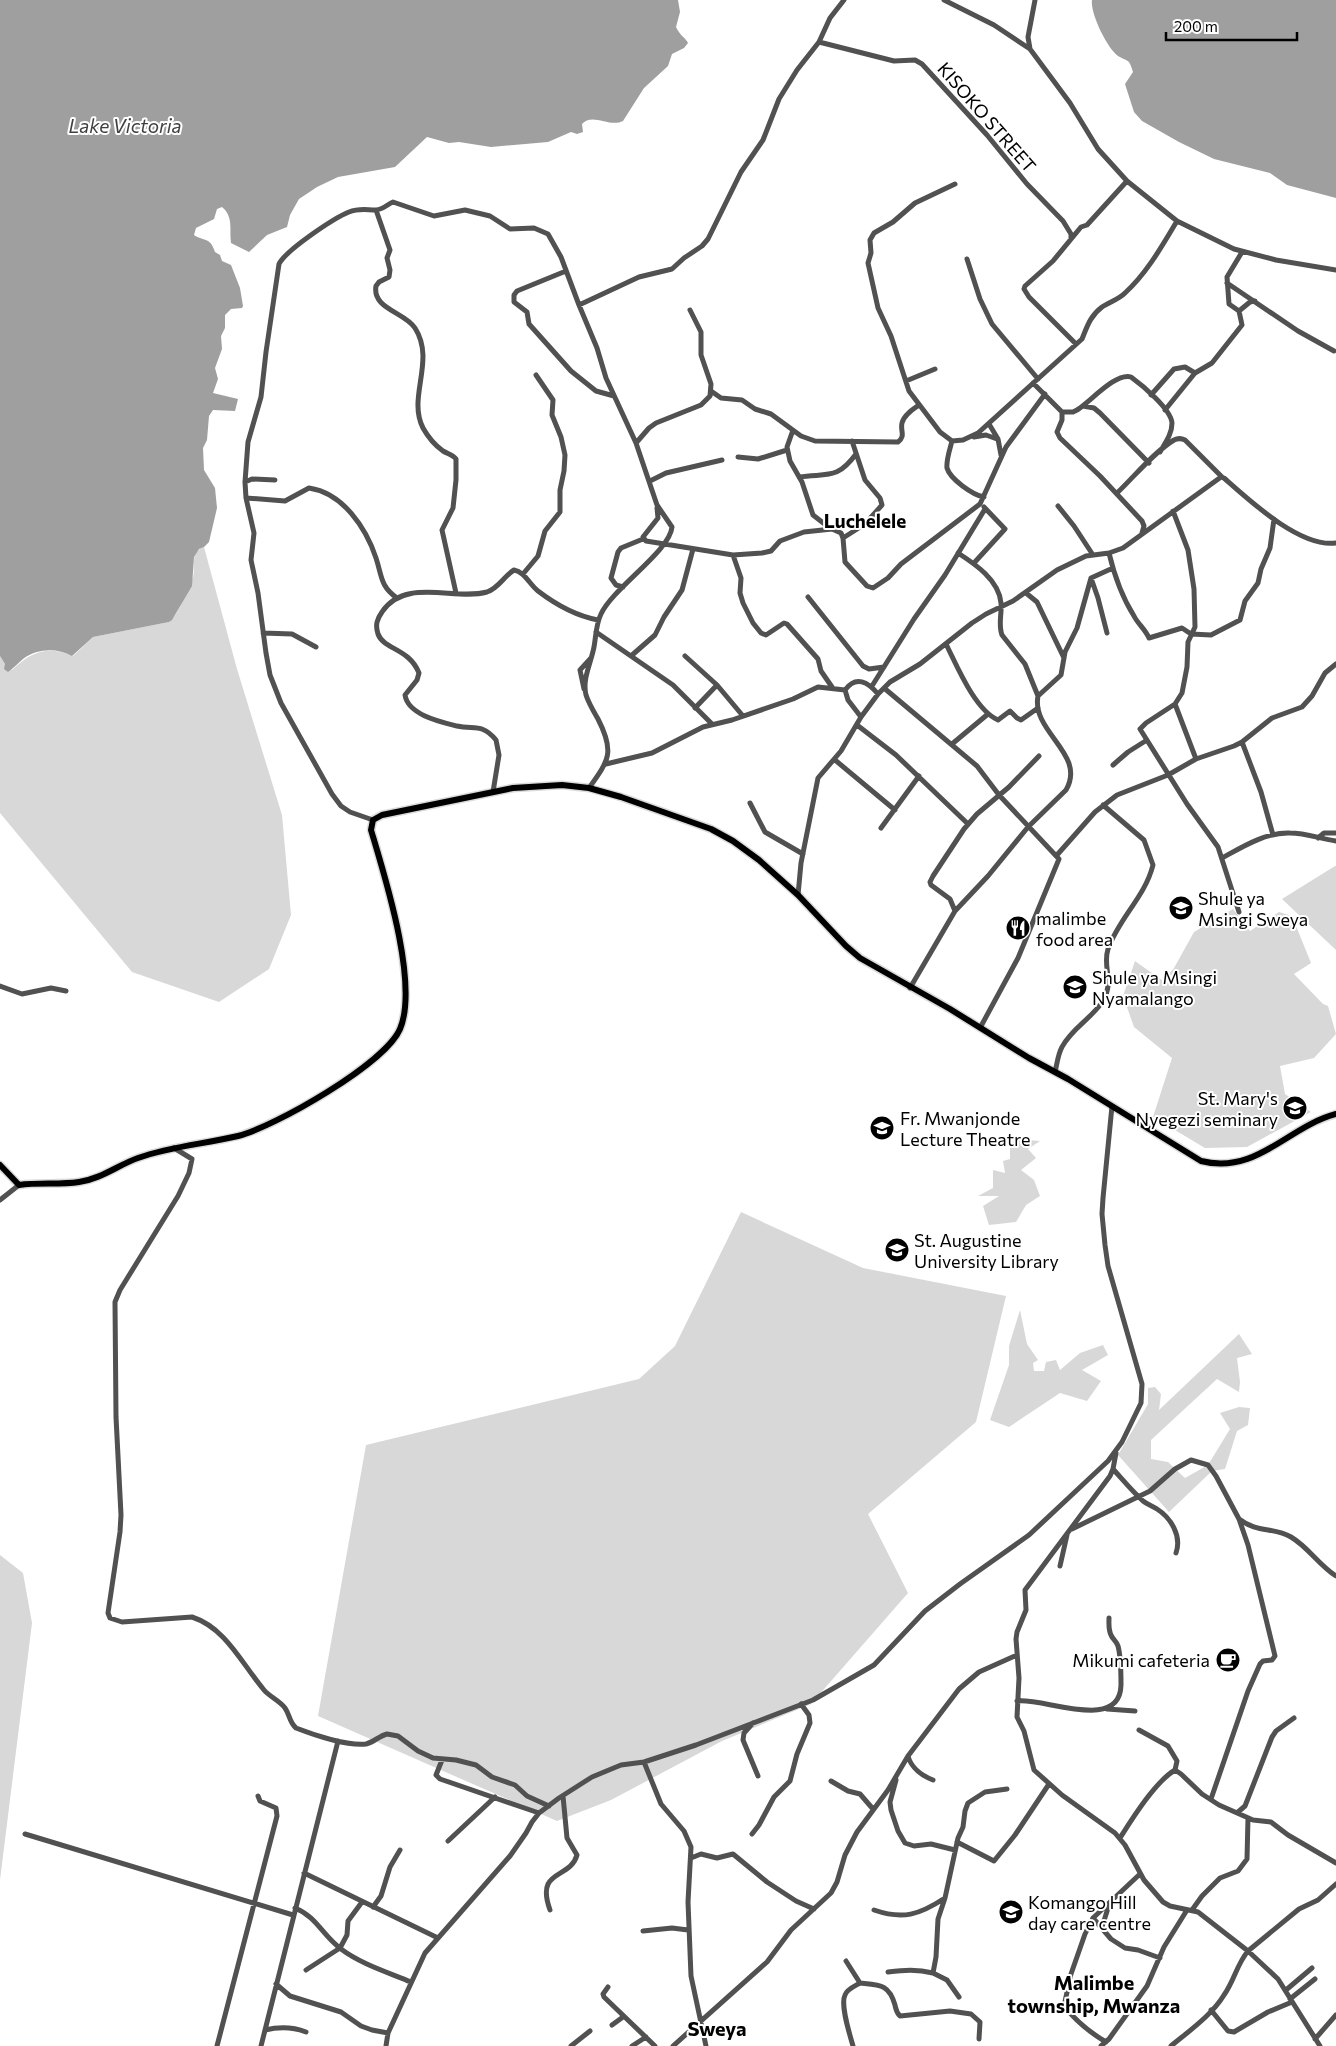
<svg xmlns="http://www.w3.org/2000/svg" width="1336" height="2046" font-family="Commissioner,sans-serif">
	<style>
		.green { fill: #d8d8d8 }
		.water { fill: #9f9f9f }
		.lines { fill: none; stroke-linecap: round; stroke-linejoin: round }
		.major-casing { stroke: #dbdbdb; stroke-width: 9 }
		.minor { stroke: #515151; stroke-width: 5 }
		.major { stroke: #000; stroke-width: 6 }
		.labels { text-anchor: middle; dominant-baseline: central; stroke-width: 4; stroke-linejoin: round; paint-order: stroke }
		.street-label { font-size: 18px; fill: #000; stroke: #fff }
		.poi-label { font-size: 18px; fill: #000; stroke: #fff; text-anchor: start }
		.water-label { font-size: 19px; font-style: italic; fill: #404040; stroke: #fff }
		.neighbourhood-label { font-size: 19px; font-weight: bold; fill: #000; stroke: #fff }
		.quarter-label { font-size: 20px; font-weight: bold; fill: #000; stroke: #fff }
	</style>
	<rect width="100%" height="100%" fill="#fff"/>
	<path class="green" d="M204 547 237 669 282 815 291 915 269 969 219 1002 132 972 0 813V656L5 664 12 670C31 652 47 645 73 656L93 637 169 622C177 617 190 586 193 577 196 565 189 552 204 547Z
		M1335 866H1336V950L1282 899Z
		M1233 909 1250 931 1279 912 1292 916 1311 963 1294 974 1323 1004 1328 1006 1336 1034 1314 1058 1280 1066 1285 1094 1311 1112 1247 1147 1205 1148 1153 1117 1172 1058 1134 1027 1123 996 1135 961 1163 981 1174 968 1194 932Z
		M1016 1139 1040 1141 1028 1149 1036 1158 1021 1170 1034 1180 1040 1196 1026 1205 1016 1222 989 1225 983 1206 999 1196H978L993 1188V1170L1005 1173 1003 1161 1010 1159V1144Z
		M741 1212 863 1268 1006 1296 976 1422 868 1514 908 1593 811 1704 722 1741 611 1800 557 1821 318 1716 366 1445 639 1379 675 1346Z
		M1020 1310 1027 1344 1038 1360 1033 1363 1034 1371H1044L1046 1362 1056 1360 1060 1370 1080 1353 1103 1345 1108 1355 1082 1370 1101 1381 1087 1401 1060 1393 1009 1427 990 1420 1009 1365V1346Z
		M1239 1334 1252 1354 1237 1358 1240 1382 1239 1392 1217 1379 1151 1440V1459L1168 1462 1185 1478 1208 1465 1230 1429 1220 1413 1239 1407 1250 1408 1248 1425 1237 1431 1225 1469 1212 1471 1169 1512 1118 1455 1148 1404V1388L1155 1387 1161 1394 1159 1410Z
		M0 1555 23 1573 32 1623 0 1880Z"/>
	<path class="water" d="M0 0H678L680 12 676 27C680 36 686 38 688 43L684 48 672 54 668 66 644 88 623 121C610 128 592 112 582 124L583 132 577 134 571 132 548 142 491 147 459 142 449 143 427 137 395 167 338 177 317 187 299 199 290 215 287 227 267 235 249 252 231 243C229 230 234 217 222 207L217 209 214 219 196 228 194 235C204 242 210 236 215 252L220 255 222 261 231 265 240 288 243 306 242 308 231 309 225 315V328L221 336 222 349 215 368 218 379 213 393 238 399 235 411 213 410 209 416 207 440 203 448 204 470 215 488 217 508 209 542 204 547 199 549 194 557 192 586 172 620 169 622 93 637 72 656C57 648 38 648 23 659 18 663 14 668 8 672L4 669 5 664 0 656Z
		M1092 0H1336V198L1287 185 1270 173 1214 159 1179 142 1142 121 1134 112 1125 84 1133 72C1129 58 1128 62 1118 56 1107 48 1090 13 1092 0Z"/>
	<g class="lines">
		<defs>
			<path id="major" d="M0 1165 19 1185C39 1182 59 1185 79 1182 101 1179 118 1165 138 1158 171 1146 205 1144 238 1136 274 1127 385 1064 400 1029 419 984 385 877 371 830L373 820 382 815 513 788 562 785 589 788 621 797 711 829 733 841 759 860 798 895 846 946 860 958 950 1009 1029 1058 1068 1079 1201 1161C1257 1175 1287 1127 1336 1114"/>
		</defs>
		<use href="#major" class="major-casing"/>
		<path class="minor" d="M944 0 994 25 1030 49
			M1035 0 1028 37 1030 49 1070 103 1098 149 1127 181 1177 221 1234 249 1276 260 1336 270
			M819 42 894 61 915 60 922 64 987 135 1027 184 1063 221 1071 234V239
			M955 184 915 203 893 222 874 233 870 240 871 253 868 263 878 308 891 336 909 391 940 432 952 441 963 440 978 433 1082 339C1087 327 1090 316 1102 307 1109 302 1118 300 1125 293 1147 273 1162 246 1177 221
			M376 210 390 250 387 258 390 270 389 277 379 282 376 286C372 309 405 312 415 328 436 361 407 397 423 428 428 437 436 446 443 451 448 454 453 455 456 459V480L453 508 442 530 456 593
			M967 259 980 299 992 324 1038 379
			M566 271 517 291 514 295V302L527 312 529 324 571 371 596 391 614 396
			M1227 283 1298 331 1334 351
			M579 305 639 277 672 269 684 258 702 246 708 239 741 172 763 140 779 99 797 70 819 42 830 18 844 0
			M1239 311 1250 302 1255 301
			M1076 344 1029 297 1024 289 1025 286 1053 261 1081 227 1087 225 1127 181
			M906 381 935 369
			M1033 383 1062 412V420L1057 432 1060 438 1100 476 1142 521 1144 526 1142 533
			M711 391 721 398 742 400 755 409 771 414 801 436 815 441 898 442C906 436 900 431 902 423 904 415 913 409 919 405
			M1151 395 1174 369 1185 367 1195 373 1212 363 1242 325 1239 311 1229 304 1227 277 1242 252
			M1083 406 1094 408 1100 413 1149 463
			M1165 410 1195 373
			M1062 412H1073L1077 410C1090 402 1116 372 1131 377 1142 385 1171 409 1172 423 1172 434 1165 443 1160 452
			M989 424 998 439 1001 455
			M793 430 787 447 790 461 802 482 813 515 831 529
			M974 437 986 435 997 439
			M952 441C950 449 946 460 947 468 950 479 973 495 984 497
			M636 443 649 428 656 423 701 405 710 396 711 384 701 355V332L690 310
			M738 457 758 459 787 450
			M799 477C828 473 837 480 856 454
			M650 481 666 473 722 460
			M245 482 252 479 275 480
			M1117 493C1134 477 1154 452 1174 440 1178 438 1181 438 1185 440L1222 477
			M246 498 285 501 309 488C343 493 366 528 376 558 382 576 380 586 397 598
			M1058 506 1074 526 1093 555
			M657 508 658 518 643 537 646 541 733 555 762 553 771 551 780 541 804 532 832 529 841 533 843 538 845 562 867 586 873 588 888 578 901 564 980 504 1006 447 1045 394
			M1173 511 1188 550 1194 589 1195 627 1188 642 1187 667 1182 693 1175 704 1146 723 1140 729 1187 804 1218 847 1239 912
			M843 538 865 524 882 505 880 498 865 480 852 441
			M958 553C975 564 999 580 1001 603 1002 614 998 625 1002 635L1025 664 1038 696
			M1109 553C1114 574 1122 597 1134 616 1138 624 1145 629 1149 638L1182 628 1191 634 1211 635 1240 620 1245 601 1258 583 1261 569 1270 548 1274 519
			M733 555 741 578 740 593 743 603 753 623 761 633 766 635 784 623 787 624 818 659 821 671 832 687
			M974 563 1005 529 984 507
			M523 574 538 556 545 531 560 512V490L564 471 565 455 561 437 552 415 553 400 536 375
			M1091 578 1098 598 1107 633
			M623 587 616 585 611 578 618 552 621 548 643 539
			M1026 593 1037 602 1064 658
			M808 597 863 666 869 669 884 667
			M596 632 673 685 712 724
			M263 633 292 634 316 647
			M946 644C957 666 975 710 998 720L1010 711 1017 718 1021 720 1038 708
			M631 656 655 635 664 617 682 590 693 549
			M685 656 717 685 743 716
			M872 686 914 619 945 575 985 509
			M884 688 977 766 999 795 1059 859 1018 958 980 1028
			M584 689 580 670 591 658
			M1175 704 1196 759
			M695 708 717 685
			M861 717 848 700 845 690C856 675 868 682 878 694
			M857 725 896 755 968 824
			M1242 742 1261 792 1273 835
			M952 744 988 714
			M835 760 895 810
			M606 764 652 753 703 727 732 720 793 699 818 687 845 690
			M1113 765 1128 752 1147 740
			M493 792 499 755 496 740C482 723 474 730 457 726 441 722 408 715 405 695L417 680 419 673C409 648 384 650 378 634 375 625 377 619 382 612 405 577 455 601 487 592 499 588 504 576 514 570 525 572 529 584 538 591 555 604 577 616 598 620
			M750 803 765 832 803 854
			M373 820 350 812 341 806 332 794 281 703 270 675 266 653 258 593 251 560 254 533 246 498 245 482 248 442 261 397 266 352 279 264C286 250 334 218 349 212 359 208 366 210 376 210 382 210 388 204 393 202L434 216 465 210 490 216 510 229 534 228 548 234 561 257 579 305 597 348 606 378 636 443 657 505 672 527C670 551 613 588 601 614 596 624 596 636 594 647 591 663 582 679 586 695 589 704 594 712 598 719 615 752 609 760 589 788
			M881 828 919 776
			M1318 838 1324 833H1336
			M1057 855 1095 812 1117 795 1168 775 1196 759 1234 746 1242 742 1272 718 1302 707 1312 696 1325 673 1336 664
			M1222 858C1242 847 1266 832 1290 833 1306 833 1321 839 1336 841
			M798 895 801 863 818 778 841 751 861 717 878 694 890 682 920 664 972 623 986 614 1013 601 1057 570 1086 556 1109 553 1123 548 1221 477 1224 478C1249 500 1300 548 1336 543
			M955 911 950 899 931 885 930 882 933 876 964 829 977 814 1009 787 1039 756
			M0 986 22 994 51 988 66 991
			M910 988 955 911 988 876 1028 827 1066 790C1087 754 1031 732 1038 696L1061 675 1065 652 1077 628 1091 578 1113 568
			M1055 1072C1057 1064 1058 1054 1062 1047 1071 1029 1092 1018 1103 1001 1115 980 1102 968 1108 949 1119 918 1145 897 1153 865L1144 840 1103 805
			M174 1148 192 1159 189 1173 178 1196 120 1290 115 1302 116 1417 121 1515 120 1532 108 1613 110 1618 122 1622 192 1617C226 1628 242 1664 264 1690 270 1697 280 1701 285 1708 290 1715 289 1722 296 1728 314 1735 347 1746 366 1744 374 1742 379 1736 387 1734L398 1736 418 1751 433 1758 456 1760 476 1765 492 1777 515 1785 527 1796 549 1806
			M0 1200 19 1185
			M1116 1453 1113 1469 1110 1476 1025 1590 1026 1610 1017 1632 1016 1639 1019 1678 1017 1717 1024 1731 1034 1770 1062 1795 1115 1833 1125 1845 1144 1880 1163 1902 1170 1906 1198 1912 1248 1951 1278 1979 1320 2046
			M1113 1469C1123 1480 1133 1492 1143 1501 1148 1505 1153 1506 1157 1509 1171 1518 1182 1536 1176 1553
			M1239 1519C1257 1533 1274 1527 1291 1537 1308 1547 1319 1565 1336 1576
			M1072 1529 1150 1491 1175 1469 1191 1460 1208 1465 1216 1476 1239 1519 1248 1545 1275 1656 1272 1660 1263 1661 1260 1664 1248 1691 1211 1799
			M1060 1566 1067 1535
			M1017 1701C1043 1697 1120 1733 1121 1685 1121 1673 1121 1657 1118 1646 1117 1642 1114 1640 1112 1637 1108 1631 1109 1624 1109 1618
			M1107 1709 1135 1711
			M753 1723 744 1733 743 1740 758 1776
			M1139 1730 1168 1746 1177 1761 1175 1770
			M908 1756C911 1768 923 1776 933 1780
			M442 1760 436 1775 440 1779 539 1813
			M644 1762 661 1804 684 1831 691 1847 688 1902 691 1976 706 2046
			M896 1780 890 1802 891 1810 898 1831 905 1843 914 1846 931 1844 955 1850
			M831 1781 848 1791 860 1794 873 1809
			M1238 1812 1245 1806 1272 1737 1276 1731 1294 1718
			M25 1834 293 1915
			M752 1834 759 1825 774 1797 790 1781 797 1754 810 1723 809 1715 801 1704
			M1120 1838C1132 1819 1155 1782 1175 1770L1181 1774 1202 1794 1219 1805 1253 1820 1271 1822 1288 1835 1336 1863
			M448 1841 495 1797
			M957 1842 994 1861 1015 1835 1049 1784
			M691 1858 701 1854 717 1858 733 1854 767 1882 796 1901 814 1909
			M304 1873 438 1938
			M945 1898 938 1919 936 1957 933 1973 947 1980 959 1997
			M373 1907 381 1896 390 1867 400 1850
			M295 1908C317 1917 322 1935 341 1949 361 1964 387 1972 411 1982
			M550 1910C535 1868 570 1880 577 1855L567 1838 563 1796
			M874 1910C903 1920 919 1915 945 1898L958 1838 963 1827 965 1811 968 1803 985 1792 1007 1789
			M1192 1910 1202 1896 1220 1878 1238 1871 1247 1859 1248 1818
			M1093 1918 1111 1939 1125 1948 1138 1950 1160 1958
			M1102 1927 1109 1905
			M643 1931 672 1928 688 1930
			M846 1961 860 1983
			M306 1970 340 1948 347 1935 348 1921 362 1902
			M888 1972C904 1970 917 1969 933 1973
			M276 1984 290 1996 341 2012 361 2026 372 2030 388 2033
			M608 1987 603 1994 604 1997 655 2046
			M1286 1990 1312 1968
			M1290 1999 1315 1979
			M1211 2010 1228 2031 1234 2032 1268 2012 1292 2002
			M612 2025 623 2017
			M265 2030C278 2027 293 2027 306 2032
			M1315 2039 1336 2015
			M1106 2042C1089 2032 1076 2021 1064 2006L1071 1974 1085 1934 1093 1918 1140 1874
			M217 2046 277 1816 276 1808 260 1801 258 1796
			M261 2046 338 1741
			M386 2046 388 2033 425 1953 510 1856 526 1833 532 1822 539 1813 559 1798 592 1777 621 1765 644 1762 696 1745 813 1700 874 1665 925 1611 960 1584 1029 1535 1108 1461 1122 1442 1141 1403 1142 1384 1108 1266 1105 1245 1102 1214 1103 1198 1112 1106
			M571 2046 590 2031
			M632 2046 646 2037
			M673 2046 767 1962 791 1930 831 1893 837 1882 845 1855 857 1832 888 1790 908 1756 959 1689 979 1672 1017 1655
			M853 2046C850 2035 840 2005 845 1995 847 1989 855 1986 860 1983 880 1985 889 1984 895 2005 896 2010 896 2012 900 2016L950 2011 971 2014 980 2022 979 2039
			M1101 2046 1109 2039 1147 1986 1164 1947 1187 1910
			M1171 2046C1189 2031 1212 2015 1224 1995 1234 1981 1237 1964 1248 1951L1299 1909 1318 1900 1336 1884"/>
		<use href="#major" class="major"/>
	</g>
	<defs>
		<symbol id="school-disc" viewBox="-11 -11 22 22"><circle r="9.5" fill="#000" stroke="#fff"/><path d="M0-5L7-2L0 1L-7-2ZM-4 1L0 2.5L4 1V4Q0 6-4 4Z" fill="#fff"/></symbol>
		<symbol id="restaurant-disc" viewBox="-11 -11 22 22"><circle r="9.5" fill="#000" stroke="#fff"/><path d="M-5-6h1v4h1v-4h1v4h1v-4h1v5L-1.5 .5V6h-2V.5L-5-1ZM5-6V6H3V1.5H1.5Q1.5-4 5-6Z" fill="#fff"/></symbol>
		<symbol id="cafe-disc" viewBox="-11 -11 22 22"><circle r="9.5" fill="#000" stroke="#fff"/><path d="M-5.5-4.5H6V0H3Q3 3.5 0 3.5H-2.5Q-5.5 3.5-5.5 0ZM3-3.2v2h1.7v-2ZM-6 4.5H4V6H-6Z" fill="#fff"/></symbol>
	</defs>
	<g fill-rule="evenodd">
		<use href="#school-disc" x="1167" y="894" width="28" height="28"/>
		<use href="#restaurant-disc" x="1004" y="914" width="28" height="28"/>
		<use href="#school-disc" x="1061" y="973" width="28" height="28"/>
		<use href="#school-disc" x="1281" y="1094" width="28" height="28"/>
		<use href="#school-disc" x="868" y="1114" width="28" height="28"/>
		<use href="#school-disc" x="883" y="1236" width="28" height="28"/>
		<use href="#cafe-disc" x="1214" y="1646" width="28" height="28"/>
		<use href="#school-disc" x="997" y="1898" width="28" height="28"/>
	</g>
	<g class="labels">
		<g class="street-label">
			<text transform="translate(987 117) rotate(49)">KISOKO STREET</text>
		</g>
		<g class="poi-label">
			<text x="1198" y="898">Shule ya<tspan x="1198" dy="21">Msingi Sweya</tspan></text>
			<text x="1036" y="918">malimbe<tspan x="1036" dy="21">food area</tspan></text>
			<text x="1092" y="977">Shule ya Msingi<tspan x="1092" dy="21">Nyamalango</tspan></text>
			<text x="1278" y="1098" text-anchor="end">St. Mary's<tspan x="1278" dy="21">Nyegezi seminary</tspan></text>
			<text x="900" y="1118">Fr. Mwanjonde<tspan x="900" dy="21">Lecture Theatre</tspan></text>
			<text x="914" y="1240">St. Augustine<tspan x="914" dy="21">University Library</tspan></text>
			<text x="1210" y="1660" text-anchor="end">Mikumi cafeteria</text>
			<text x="1028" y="1902">Komango Hill<tspan x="1028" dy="21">day care centre</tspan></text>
		</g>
		<g class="water-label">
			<text x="125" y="125">Lake Victoria</text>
		</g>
		<g class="neighbourhood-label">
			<text x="865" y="520">Luchelele</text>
		</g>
		<g class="quarter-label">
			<text x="1094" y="1982">Malimbe<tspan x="1094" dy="23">township, Mwanza</tspan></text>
			<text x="717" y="2028">Sweya</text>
		</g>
	</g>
	<path d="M1166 32v8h131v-8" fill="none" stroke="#000000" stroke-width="2.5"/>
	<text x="1174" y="32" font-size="15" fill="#000000" stroke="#ffffff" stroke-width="4" paint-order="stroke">200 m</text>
</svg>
